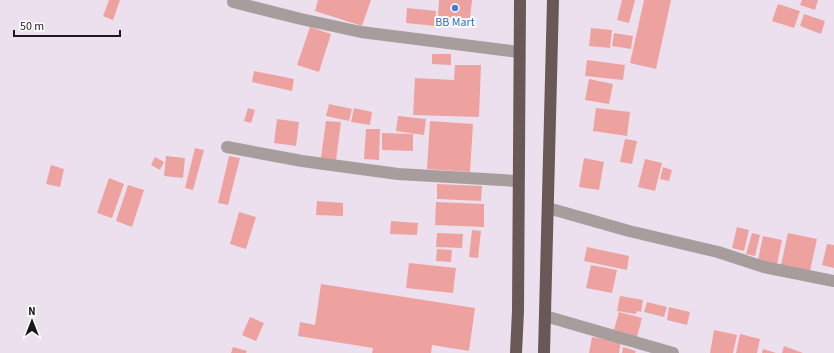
<svg xmlns="http://www.w3.org/2000/svg" width="834" height="353" font-family="'Source Sans 3',sans-serif">
	<style>
		.building { fill: #eea2a0 }
		.lines { fill: none; stroke-linecap: round; stroke-linejoin: round }
		.minor { stroke: #a69d9c; stroke-width: 12 }
		.trunk { stroke: #685856; stroke-width: 12 }
		.shop-dot { fill: #3f7fe0; stroke: #fff; stroke-width: 1.5 }
		.labels { text-anchor: middle; dominant-baseline: central; stroke-width: 4; stroke-linejoin: round; paint-order: stroke }
		.shop-label { font-size: 12px; fill: #366cbe; stroke: #fff }
	</style>
	<rect width="100%" height="100%" fill="#ece0ee"/>
	<path class="building" d="M109 0H120L113 20 103 16Z
		M318 0H371L362 26 315 11Z
		M439 0H472L470 19 438 17Z
		M622 0H635L629 23 617 20Z
		M644 0H671L656 69 630 63Z
		M802 0H818L815 10 800 5Z
		M778 4 800 11 794 28 772 21Z
		M407 8 436 11 435 26 406 23Z
		M804 14 825 21 821 34 800 26Z
		M310 27 331 34 319 72 297 65Z
		M591 28 612 30 610 48 589 46Z
		M614 33 633 36 631 49 612 46Z
		M432 54H451V65L432 64Z
		M587 60 625 65 623 80 585 76Z
		M455 65H481L479 117 413 115 415 78 454 80Z
		M254 71 294 79 292 91 252 82Z
		M589 79 613 84 609 104 585 100Z
		M329 104 352 109 349 121 326 116Z
		M248 108 255 110 251 123 244 121Z
		M354 108 372 112 370 125 351 122Z
		M596 108 630 112 627 136 593 131Z
		M398 116 426 119 424 135 396 131Z
		M277 119 299 122 296 146 274 143Z
		M326 121 341 122 336 160 321 158Z
		M430 121 473 124 470 172 427 169Z
		M366 129H380L379 160 364 159Z
		M382 133 413 134V151L382 150Z
		M625 139 637 141 632 164 620 162Z
		M195 148 204 150 193 190 185 188Z
		M166 156 185 158 183 178 164 176Z
		M229 156 240 158 228 205 218 203Z
		M155 157 164 162 160 170 151 165Z
		M584 158 604 162 599 190 579 187Z
		M645 159 662 163 655 191 638 187Z
		M51 165 64 169 60 187 46 184Z
		M663 167 672 170 669 181 660 179Z
		M109 178 124 184 112 218 97 213Z
		M437 184 482 186 481 201 437 199Z
		M128 185 144 190 132 227 116 221Z
		M317 201 343 203V216L316 215Z
		M436 202 484 204V227L435 225Z
		M239 212 256 217 246 249 230 244Z
		M391 221 418 223 417 235 390 234Z
		M737 227 749 230 744 251 732 248Z
		M472 230 481 231 478 258 469 257Z
		M437 233 463 234 462 248 436 247Z
		M752 233 760 235 755 256 746 254Z
		M788 233 817 239 810 271 781 265Z
		M763 236 782 240 777 264 758 260Z
		M827 244 834 245V268L822 265Z
		M587 247 629 256 627 270 584 261Z
		M437 249 452 250 451 262 436 261Z
		M409 263 456 268 453 293 406 288Z
		M591 265 617 270 612 293 586 288Z
		M321 284 475 308 469 351 432 345 431 353H372L373 348 298 336 300 322 315 325Z
		M620 296 643 300 641 312 637 311 636 314 617 311Z
		M647 302 667 307 664 317 644 312Z
		M669 307 690 312 687 325 667 320Z
		M619 312 642 318 637 337 614 330Z
		M250 317 264 323 256 341 242 335Z
		M714 330 737 335 733 353H710Z
		M740 334 760 339 757 353H736Z
		M592 337 621 342 619 353H589Z
		M784 346 803 353H782Z
		M233 347 247 351 246 353H231Z
		M623 347 636 351 635 353H622Z
		M763 349 776 353H762Z"/>
	<g class="lines">
		<path class="minor" d="M233 2 301 19 361 32 519 52
			M227 147 302 161 398 174 518 181
			M548 208 629 231 718 252 764 267 834 281
			M545 316 673 353"/>
		<path class="trunk" d="M516 353 518 311 520 0
			M544 353 553 0"/>
	</g>
	<circle class="shop-dot" cx="455" cy="8" r="4"/>
	<g class="labels">
		<g class="shop-label">
			<text x="455" y="22">BB Mart</text>
		</g>
	</g>
	<g transform="translate(32 321)" stroke="#ffffff" stroke-width="3" paint-order="stroke">
	<path d="M0-3L7 15L0 10L-7 15Z" fill="#1c181d"/>
	<text y="-6" font-size="11" font-weight="bold" text-anchor="middle" fill="#1c181d">N</text>
	</g>
	<path d="M14 30v6h106v-6" fill="none" stroke="#1c181d" stroke-width="2"/>
	<text x="20" y="30" font-size="12" fill="#1c181d" stroke="#ffffff" stroke-width="3" paint-order="stroke">50 m</text>
</svg>
